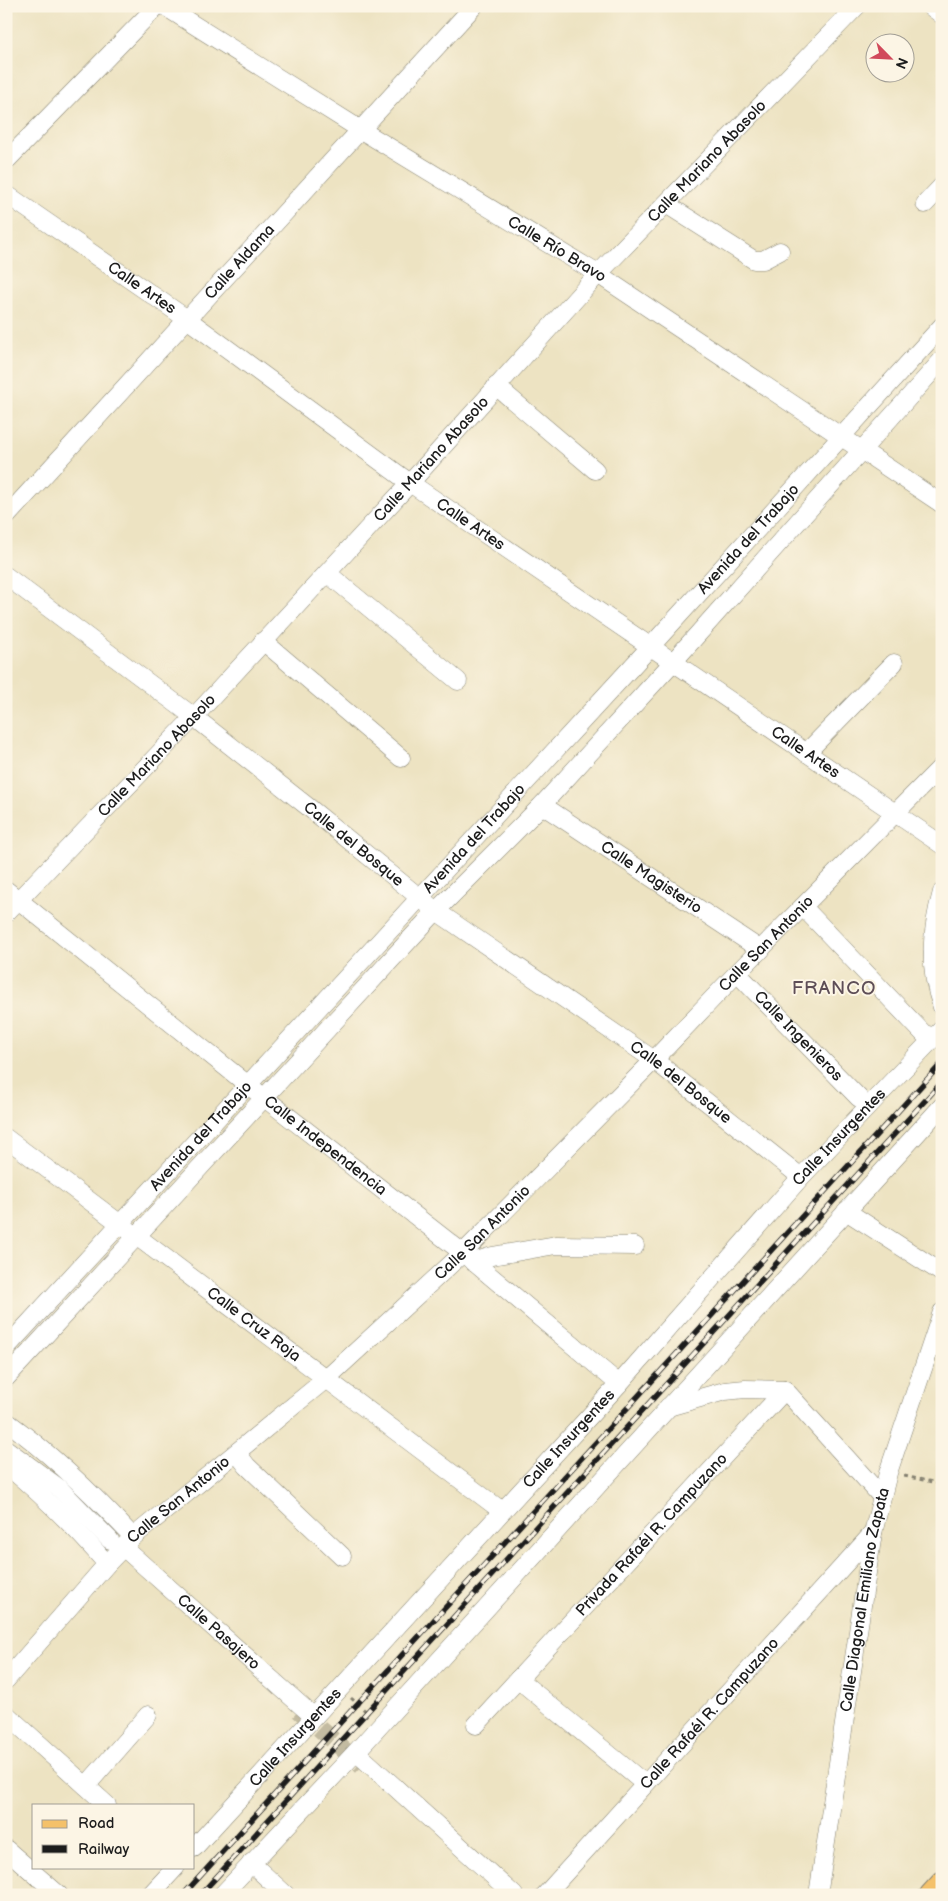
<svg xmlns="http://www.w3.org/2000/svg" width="948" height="1901" font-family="'Balsamiq Sans',sans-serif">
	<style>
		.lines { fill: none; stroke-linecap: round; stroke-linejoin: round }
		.minor-tunnel { stroke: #c3bba1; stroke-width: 18; stroke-dasharray: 18 9; stroke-linecap: butt }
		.minor-casing { stroke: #84806f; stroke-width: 19 }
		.major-casing { stroke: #84806f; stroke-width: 23 }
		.path { stroke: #84806f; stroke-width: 3; stroke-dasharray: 4 4; stroke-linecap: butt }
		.minor { stroke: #fff; stroke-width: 18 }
		.major { stroke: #f4c16a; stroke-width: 21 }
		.rail-casing { stroke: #1c1c1c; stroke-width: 5.5 }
		.rail { stroke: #fcf5e5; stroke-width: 4; stroke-dasharray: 11; stroke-linecap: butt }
		.labels { text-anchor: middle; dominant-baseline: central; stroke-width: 4; stroke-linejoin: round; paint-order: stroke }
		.street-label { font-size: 16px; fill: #1c1c1c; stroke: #fcf5e5 }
		.quarter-label { font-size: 19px; letter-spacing: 1px; fill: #5e4e57; stroke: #fcf5e5 }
	</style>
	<rect width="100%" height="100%" fill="#fcf5e5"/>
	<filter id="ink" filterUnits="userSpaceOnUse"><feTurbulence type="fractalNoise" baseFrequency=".02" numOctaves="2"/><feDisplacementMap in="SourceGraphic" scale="10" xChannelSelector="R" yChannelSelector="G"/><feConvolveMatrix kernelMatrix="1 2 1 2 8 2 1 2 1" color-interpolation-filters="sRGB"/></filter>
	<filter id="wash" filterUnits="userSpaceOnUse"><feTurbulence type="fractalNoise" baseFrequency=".0096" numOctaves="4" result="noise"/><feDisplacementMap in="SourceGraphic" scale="20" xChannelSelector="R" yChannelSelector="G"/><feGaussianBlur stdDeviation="1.12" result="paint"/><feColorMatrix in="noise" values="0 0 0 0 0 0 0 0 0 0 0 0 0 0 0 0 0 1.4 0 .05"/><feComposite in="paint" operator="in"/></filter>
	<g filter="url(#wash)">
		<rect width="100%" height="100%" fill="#ede3c2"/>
	</g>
	<g filter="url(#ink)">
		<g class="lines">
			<path class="minor-tunnel" d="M299 1710 362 1766"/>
			<defs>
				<g id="minor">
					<path id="s1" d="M164 6 361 130 598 274 942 504"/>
					<path d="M930 6 942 15"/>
					<path d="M6 161 157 6"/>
					<path id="s2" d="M6 194 187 319 410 483 942 845"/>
					<path d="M666 204 754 260H763L780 251"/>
					<path d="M925 204 942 186"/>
					<path d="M496 386 595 470"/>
					<path id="s3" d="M6 517 474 6"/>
					<path d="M327 573 458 681"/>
					<path id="s4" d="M6 576 194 717 307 806 436 911 654 1060 801 1177"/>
					<path d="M263 641 401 758"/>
					<path d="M806 753 894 663"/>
					<path id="s5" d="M542 805 761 950"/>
					<path id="s6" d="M6 890 248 1085 463 1253 619 1384"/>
					<path d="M942 892C931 932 928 967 942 1007"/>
					<path d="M803 907 924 1034 942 1039"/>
					<path id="s7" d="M6 913 194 717 410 483 598 274 857 6"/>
					<path id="s8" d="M737 973 859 1098"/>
					<path id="s9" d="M6 1138 502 1511"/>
					<path d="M846 1211 942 1273"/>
					<path d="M473 1262 492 1256 556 1245 635 1246"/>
					<path id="s10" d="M6 1348 651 646 942 326"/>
					<path d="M6 1378 436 911 542 805 673 662 942 360"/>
					<path d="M668 1407 725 1391 745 1389 785 1390 881 1496"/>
					<path d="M6 1421C53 1455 94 1495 133 1537"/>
					<path d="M6 1449 59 1488 110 1540"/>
					<path d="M237 1453 247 1466 342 1556"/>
					<path d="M6 1465C44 1496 75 1527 107 1564"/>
					<path id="s11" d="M123 1547 314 1717"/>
					<path d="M518 1679 645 1784"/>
					<path id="s12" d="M6 1680 107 1564 133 1537 326 1379 463 1253 654 1060 737 973 942 766"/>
					<path d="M6 1714 107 1805"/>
					<path id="s13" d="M476 1725 785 1390"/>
					<path d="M356 1752 514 1895"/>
					<path d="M86 1786 148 1715"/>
					<path id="s14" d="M194 1848 619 1384 801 1177 942 1029"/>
					<path d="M6 1849 59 1895"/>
					<path d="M251 1863 286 1895"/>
					<path d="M150 1895 176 1867"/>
					<path d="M222 1895 356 1752 942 1106"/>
					<path id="s15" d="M545 1895 873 1533"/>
					<path id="s16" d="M818 1895 873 1533 888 1473 942 1312"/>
				</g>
				<path id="major" d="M930 1895 942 1882"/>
			</defs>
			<use href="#minor" class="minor-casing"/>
			<use href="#major" class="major-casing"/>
			<path class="path" d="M904 1476 942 1484
				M351 1698 369 1714"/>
			<use href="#minor" class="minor"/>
			<use href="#major" class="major"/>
			<defs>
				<path id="rail" d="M183 1895 942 1063
					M200 1895 942 1082"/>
			</defs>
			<use href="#rail" class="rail-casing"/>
			<use href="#rail" class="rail"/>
		</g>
	</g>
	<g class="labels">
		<g class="street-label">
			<text stroke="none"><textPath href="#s7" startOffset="1028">Calle Mariano Abasolo</textPath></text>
			<text stroke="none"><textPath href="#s1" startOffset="462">Calle Río Bravo</textPath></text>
			<text stroke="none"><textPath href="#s3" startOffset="346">Calle Aldama</textPath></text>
			<text stroke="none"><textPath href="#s2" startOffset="165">Calle Artes</textPath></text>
			<text stroke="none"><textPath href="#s7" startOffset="622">Calle Mariano Abasolo</textPath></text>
			<text stroke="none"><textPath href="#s2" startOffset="570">Calle Artes</textPath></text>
			<text stroke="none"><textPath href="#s10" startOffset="1098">Avenida del Trabajo</textPath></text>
			<text stroke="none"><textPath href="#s2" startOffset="975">Calle Artes</textPath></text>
			<text stroke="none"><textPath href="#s7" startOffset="218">Calle Mariano Abasolo</textPath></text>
			<text stroke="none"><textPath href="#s10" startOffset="692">Avenida del Trabajo</textPath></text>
			<text stroke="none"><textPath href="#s4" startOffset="439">Calle del Bosque</textPath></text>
			<text stroke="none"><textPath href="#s5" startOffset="131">Calle Magisterio</textPath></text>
			<text stroke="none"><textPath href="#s12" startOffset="1060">Calle San Antonio</textPath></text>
			<text stroke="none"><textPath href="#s8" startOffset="88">Calle Ingenieros</textPath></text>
			<text stroke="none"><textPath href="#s4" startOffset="844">Calle del Bosque</textPath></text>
			<text stroke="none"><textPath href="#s10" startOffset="288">Avenida del Trabajo</textPath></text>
			<text stroke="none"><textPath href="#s14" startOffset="960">Calle Insurgentes</textPath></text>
			<text stroke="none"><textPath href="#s6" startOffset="409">Calle Independencia</textPath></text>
			<text stroke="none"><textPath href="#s12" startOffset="655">Calle San Antonio</textPath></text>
			<text stroke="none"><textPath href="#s9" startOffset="310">Calle Cruz Roja</textPath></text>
			<text stroke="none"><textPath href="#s14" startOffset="555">Calle Insurgentes</textPath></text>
			<text stroke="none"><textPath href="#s12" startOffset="250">Calle San Antonio</textPath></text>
			<text stroke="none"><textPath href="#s13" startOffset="259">Privada Rafaél R. Campuzano</textPath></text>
			<text stroke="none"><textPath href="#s16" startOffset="299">Calle Diagonal Emiliano Zapata</textPath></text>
			<text stroke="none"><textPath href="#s11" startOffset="128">Calle Pasajero</textPath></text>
			<text stroke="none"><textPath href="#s15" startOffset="245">Calle Rafaél R. Campuzano</textPath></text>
			<text stroke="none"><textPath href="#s14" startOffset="150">Calle Insurgentes</textPath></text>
		</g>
		<g class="quarter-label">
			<text x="834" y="988">FRANCO</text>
		</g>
	</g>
	<rect width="948" height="1901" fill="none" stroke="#fcf5e5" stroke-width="25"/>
	<rect x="32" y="1804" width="162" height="65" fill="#fcf5e5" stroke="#a29e95"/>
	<rect x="42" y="1820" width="25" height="8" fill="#f4c16a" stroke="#a29e95"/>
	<text x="78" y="1828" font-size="15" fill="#1c1c1c">Road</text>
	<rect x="42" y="1845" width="25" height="8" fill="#1c1c1c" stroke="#a29e95"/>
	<text x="78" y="1854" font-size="15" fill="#1c1c1c">Railway</text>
	<g transform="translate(890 58) rotate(114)"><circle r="24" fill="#fcf5e5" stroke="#a29e95"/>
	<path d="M0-4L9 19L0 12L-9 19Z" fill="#d1495b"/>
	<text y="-8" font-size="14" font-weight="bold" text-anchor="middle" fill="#1c1c1c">N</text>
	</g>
</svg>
